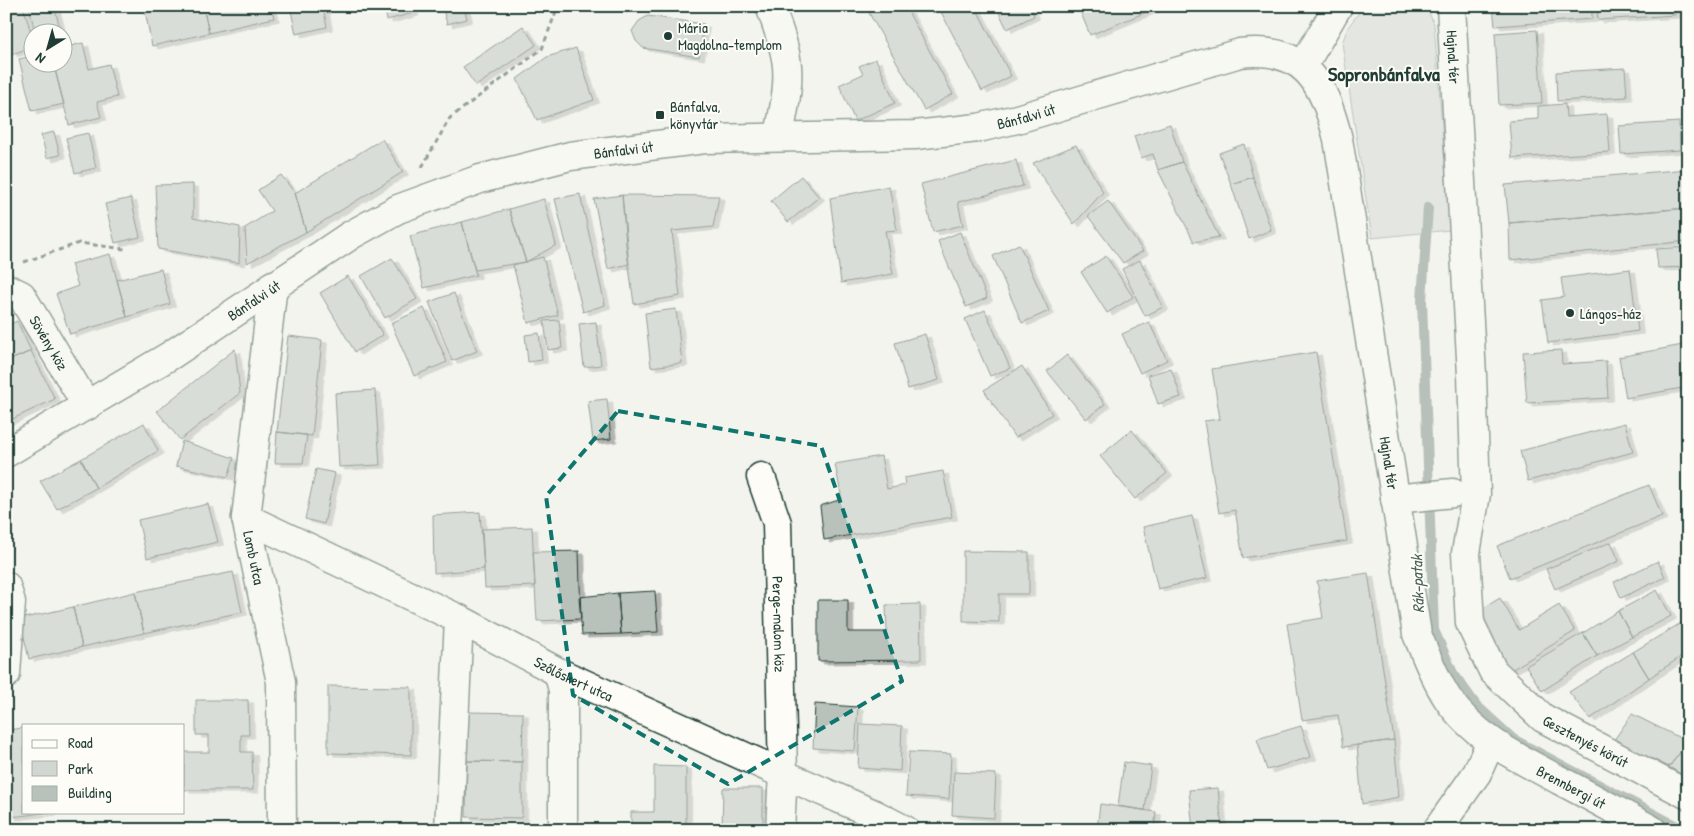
<svg xmlns="http://www.w3.org/2000/svg" width="1694" height="836" font-family="'Patrick Hand',sans-serif">
	<style>
		.green { fill: #d1d6d1; stroke: #788a82 }
		.lines { fill: none; stroke-linecap: round; stroke-linejoin: round }
		.stream { stroke: #6e8179; stroke-width: 10 }
		.building { fill: #b9c1bb; stroke: #1f3d34; filter: url(#shadow) }
		.minor-casing { stroke: #1f3d34; stroke-width: 31 }
		.path { stroke: #1f3d34; stroke-width: 3; stroke-dasharray: 5 4; stroke-linecap: butt }
		.minor { stroke: #fdfcf7; stroke-width: 28 }
		.marked { fill: none; stroke: #0f766e; stroke-width: 4; stroke-dasharray: 10 6; stroke-linejoin: round }
		.poi-dot { fill: #1f3d34; stroke: #fdfcf7; stroke-width: 2 }
		.labels { text-anchor: middle; dominant-baseline: central; stroke-width: 4; stroke-linejoin: round; paint-order: stroke }
		.poi-label { font-size: 15px; fill: #1f3d34; stroke: #fdfcf7; text-anchor: start }
		.street-label { font-size: 15px; fill: #1f3d34; stroke: #fdfcf7 }
		.water-label { font-size: 16px; font-style: italic; fill: #475f56; stroke: #fdfcf7 }
		.district-label { font-size: 20px; font-weight: bold; fill: #1f3d34; stroke: #fdfcf7 }
	</style>
	<defs>
		<filter id="shadow"><feDropShadow dx="5.5" dy="3" stdDeviation="0" flood-color="#0004"/></filter>
	</defs>
	<rect width="100%" height="100%" fill="#f4f4ef"/>
	<filter id="ink" filterUnits="userSpaceOnUse"><feTurbulence type="fractalNoise" baseFrequency=".02" numOctaves="2"/><feDisplacementMap in="SourceGraphic" scale="10" xChannelSelector="R" yChannelSelector="G"/><feConvolveMatrix kernelMatrix="1 2 1 2 8 2 1 2 1" color-interpolation-filters="sRGB"/></filter>
	<g filter="url(#ink)">
		<path class="green" d="M1364 6H1426L1434 24 1450 230 1372 238 1342 43 1348 27Z"/>
		<g class="lines">
			<path class="stream" d="M1428 207 1422 301 1434 630 1453 673 1476 705 1513 739 1684 830"/>
		</g>
		<path class="building" d="M23 6 32 36V47L12 54 6 34V11Z
			M29 6H54L61 32H35Z
			M144 6H203L209 33 152 46Z
			M203 6H271L274 18 209 33Z
			M290 6H325L323 7 327 27 296 34Z
			M384 6H412L413 13 387 20Z
			M442 6H464L467 19 447 24Z
			M880 6H905L953 94 924 110 869 13Z
			M938 6H975L1011 76 982 91Z
			M996 6H1030L1034 16 1007 29Z
			M1078 6H1161L1090 35Z
			M1493 6H1592V19L1495 26Z
			M1597 6H1674L1675 15 1598 20Z
			M648 16 704 24 699 57 643 48 636 41 632 31 639 21Z
			M523 26 536 45 476 86 463 67Z
			M1537 30 1542 103 1499 105 1495 33Z
			M83 43 89 69 109 64 117 97 97 102 101 117 69 125 53 62H62V48Z
			M576 48 594 100 537 120 517 79 547 57Z
			M32 56V62H53L64 104 32 111 19 59Z
			M876 59 895 103 855 121 839 85 863 74 859 66Z
			M1625 68 1627 97 1557 101 1556 72Z
			M1565 104 1566 117 1607 114 1610 152 1512 158 1509 121 1538 119V106Z
			M1679 122 1680 150 1621 154 1619 126Z
			M1170 124 1182 162 1158 170 1153 154 1141 158 1134 136Z
			M54 132 60 155 47 158 41 135Z
			M88 133 96 168 75 173 66 138Z
			M382 139 403 172 306 232 295 193Z
			M1244 144 1253 177 1231 184 1219 153Z
			M1076 145 1103 192 1074 224 1033 163Z
			M1016 160 1023 186 958 202 963 225 933 232 921 184Z
			M1182 162 1219 237 1194 242 1158 170Z
			M1688 169V208L1509 223 1505 185Z
			M281 175 295 193 306 232 247 263 245 228 272 211 258 190Z
			M801 176 819 197 788 222 771 201Z
			M1253 177 1271 230 1249 239 1231 184Z
			M193 184V218L240 227 239 263 158 249 155 185Z
			M889 186 897 230 885 231 893 274 841 283 830 198Z
			M580 194 605 305 583 312 555 199Z
			M622 195 629 264 608 269 594 199Z
			M622 195 719 196 713 227 672 231 680 296 634 304 626 245Z
			M131 198 140 237 115 243 105 204Z
			M544 199 556 245 526 262 509 209Z
			M1108 201 1143 251 1123 263 1088 216Z
			M1688 208V241L1510 260 1509 223Z
			M509 209 526 262 475 270 462 222Z
			M462 222 476 275 424 288 410 236Z
			M960 232 987 298 966 307 938 241Z
			M1019 244 1049 311 1022 323 993 256Z
			M1688 247V267L1658 268 1656 249Z
			M110 254 127 317 70 334 56 294 78 286 71 264Z
			M1106 256 1133 297 1107 313 1081 272Z
			M543 257 558 315 528 323 513 265Z
			M392 258 417 299 385 318 361 276Z
			M1140 260 1163 307 1145 316 1122 269Z
			M161 269 170 304 127 317 117 280Z
			M1630 269 1638 331 1548 343 1542 300 1564 297 1561 278Z
			M348 276 383 335 355 352 320 293Z
			M454 293 477 351 452 361 429 302Z
			M424 308 447 362 414 376 391 323Z
			M676 309 682 363 651 367 645 313Z
			M985 310 1010 368 990 376 965 319Z
			M559 320 562 348 548 350 544 321Z
			M17 321 31 351 6 362V326Z
			M596 322 601 365 584 367 579 324Z
			M1149 322 1167 360 1140 373 1122 334Z
			M539 333 542 360 528 362 525 335Z
			M925 334 939 380 908 389 895 343Z
			M288 336 322 340 312 436 277 432Z
			M1688 344V387L1626 398 1619 357Z
			M235 349 240 393 180 440 157 411Z
			M1561 350 1562 364 1606 361 1608 398 1527 403 1523 352Z
			M31 351 55 399 6 422V362Z
			M1316 352 1347 541 1243 558 1235 510 1219 513 1204 421 1220 419 1212 369Z
			M1067 355 1105 404 1086 419 1047 371Z
			M1022 366 1052 414 1015 438 984 390Z
			M1171 368 1181 397 1158 404 1148 375Z
			M375 390 380 465 339 467 335 393Z
			M607 399 611 439 593 441 588 401Z
			M144 423 158 451 96 488 81 459Z
			M1625 423 1633 452 1528 481 1520 451Z
			M1132 430 1167 473 1135 499 1100 456Z
			M277 432 307 435 303 463H275Z
			M182 441 234 458 228 477 176 466Z
			M881 456 887 489 905 485 904 478 943 471 952 517 824 540 820 506 842 499 835 464Z
			M81 459 96 488 57 509 40 481Z
			M316 469 335 473 324 524 305 519Z
			M1649 485 1662 516 1510 578 1497 546Z
			M208 504 218 542 147 558 138 520Z
			M480 512 484 569 434 573 433 515Z
			M1192 516 1207 578 1158 589 1143 527Z
			M532 527 535 586 485 588 482 529Z
			M1611 542 1619 561 1555 589 1546 569Z
			M579 551 581 619 537 621 533 552Z
			M963 551 1029 552V594H999V622L963 621Z
			M1658 561 1665 577 1621 598 1614 582Z
			M233 572 242 612 144 633 135 592Z
			M1368 573 1394 740 1343 747 1338 715 1302 720 1287 624 1323 618 1317 581Z
			M1657 590 1671 616 1632 637 1618 611Z
			M655 591 658 632 621 634 618 593Z
			M135 592 144 633 82 647 73 607Z
			M618 593 621 634 582 635 579 597Z
			M1500 598 1519 630 1559 605 1575 631 1508 672 1472 615Z
			M818 600H848V632H887L886 605 920 604 921 660 818 661Z
			M73 607 82 647 29 659 20 619Z
			M1618 611 1632 637 1597 656 1583 633Z
			M1688 620V637L1681 623Z
			M1681 623 1688 637V652L1649 678 1633 652Z
			M1583 633 1597 656 1542 691 1526 666Z
			M1633 652 1649 678 1590 719 1569 692Z
			M328 686 411 687V755L328 753Z
			M196 700H248L249 735H241V752H252L253 790H184V752H209V735H196Z
			M815 704 858 707 855 751 813 748Z
			M468 712 523 713 522 762 467 761Z
			M1632 714 1688 742 1669 767 1614 740Z
			M860 724 902 726 900 771 858 768Z
			M1301 726 1311 757 1267 770 1257 739Z
			M24 728V812H52L11 817 9 798H6V730Z
			M1394 740 1399 797 1362 804 1357 745Z
			M1688 742V778L1669 767Z
			M909 752 951 754 949 799 906 796Z
			M467 761 522 762V818L466 817Z
			M1124 762 1151 766 1145 810 1118 806Z
			M654 766 686 767V830H631V812H654Z
			M954 772 996 774 994 818 952 815Z
			M723 788H763V830H722Z
			M1218 788 1222 830H1193L1189 790Z
			M1100 804 1156 812 1154 830H1097Z"/>
		<g class="lines">
			<defs>
				<g id="minor">
					<path d="M770 6C777 26 785 45 787 66 789 89 783 113 779 136"/>
					<path id="s1" d="M1451 6 1472 375 1476 494 1466 553 1470 623 1493 671 1543 718 1688 795"/>
					<path d="M1303 66 1338 6"/>
					<path id="s2" d="M273 285 246 518 281 682 282 830"/>
					<path id="s3" d="M6 288 21 295 87 406"/>
					<path id="s4" d="M6 453 171 355 351 235 398 209 480 179 570 156 705 139 915 135 978 128 1017 119 1240 53C1305 45 1324 83 1338 139L1417 634C1426 656 1435 679 1448 699 1474 738 1522 760 1561 781 1592 797 1622 814 1652 830"/>
					<path id="s5" d="M761 477 777 523 783 774 780 830"/>
					<path d="M1395 499 1453 493"/>
					<path id="s6" d="M246 518 459 619 558 672 783 774 874 814 905 830"/>
					<path d="M6 586 11 602 6 674"/>
					<path d="M558 672 563 690V830"/>
					<path d="M449 830 459 619"/>
					<path d="M1437 830 1477 773 1491 741"/>
				</g>
			</defs>
			<use href="#minor" class="minor-casing"/>
			<path class="path" d="M422 167 450 118 542 49 558 6
				M24 262 79 243 125 249"/>
			<use href="#minor" class="minor"/>
		</g>
	</g>
	<path d="M0 0H1694V836H0ZM618 411 821 446 902 681 728 784 573 695 546 496Z" fill="#f4f4ef" fill-opacity=".55" fill-rule="evenodd"/>
	<path class="marked" d="M618 411 821 446 902 681 728 784 573 695 546 496Z"/>
	<g class="poi-dot">
		<circle cx="668" cy="36" r="5"/>
		<rect x="655" y="110" width="10" height="10" rx="2.5"/>
		<circle cx="1570" cy="313" r="5"/>
	</g>
	<g class="labels">
		<g class="poi-label">
			<text x="678" y="27">Mária<tspan x="678" dy="17">Magdolna-templom</tspan></text>
			<text x="670" y="106">Bánfalva,<tspan x="670" dy="17">könyvtár</tspan></text>
			<text x="1580" y="313">Lángos-ház</text>
		</g>
		<g class="street-label">
			<text stroke="none"><textPath href="#s1" startOffset="51">Hajnal tér</textPath></text>
			<text stroke="none"><textPath href="#s4" startOffset="1101">Bánfalvi út</textPath></text>
			<text stroke="none"><textPath href="#s4" startOffset="696">Bánfalvi út</textPath></text>
			<text stroke="none"><textPath href="#s4" startOffset="291">Bánfalvi út</textPath></text>
			<text stroke="none"><textPath href="#s3" startOffset="72">Sövény köz</textPath></text>
			<text stroke="none"><textPath href="#s4" startOffset="1800">Hajnal tér</textPath></text>
			<text stroke="none"><textPath href="#s2" startOffset="275">Lomb utca</textPath></text>
			<text stroke="none"><textPath href="#s5" startOffset="150">Perge-malom köz</textPath></text>
			<text stroke="none"><textPath href="#s6" startOffset="365">Szőlőskert utca</textPath></text>
			<text stroke="none"><textPath href="#s1" startOffset="789">Gesztenyés körút</textPath></text>
			<text stroke="none"><textPath href="#s4" startOffset="2198">Brennbergi út</textPath></text>
		</g>
		<g class="water-label">
			<text transform="translate(1417 584) rotate(-92)">Rák-patak</text>
		</g>
		<g class="district-label">
			<text x="1384" y="73">Sopronbánfalva</text>
		</g>
	</g>
	<rect width="1694" height="836" fill="none" stroke="#fdfcf7" stroke-width="25"/>
	<rect x="12" y="12" width="1669" height="811" fill="none" stroke="#1f3d34" stroke-width="2" filter="url(#ink)"/>
	<rect x="22" y="724" width="162" height="90" fill="#fdfcf7" stroke="#a4b0a9"/>
	<rect x="32" y="740" width="25" height="8" fill="#fdfcf7" stroke="#a4b0a9"/>
	<text x="68" y="748" font-size="15" fill="#1f3d34">Road</text>
	<rect x="32" y="761" width="25" height="15" fill="#d1d6d1" stroke="#a4b0a9"/>
	<text x="68" y="774" font-size="15" fill="#1f3d34">Park</text>
	<rect x="32" y="786" width="25" height="15" fill="#b9c1bb" stroke="#a4b0a9"/>
	<text x="68" y="798" font-size="15" fill="#1f3d34">Building</text>
	<g transform="translate(48 48) rotate(217)"><circle r="24" fill="#fdfcf7" stroke="#a4b0a9"/>
	<path d="M0-4L9 19L0 12L-9 19Z" fill="#1f3d34"/>
	<text y="-8" font-size="14" font-weight="bold" text-anchor="middle" fill="#1f3d34">N</text>
	</g>
</svg>
